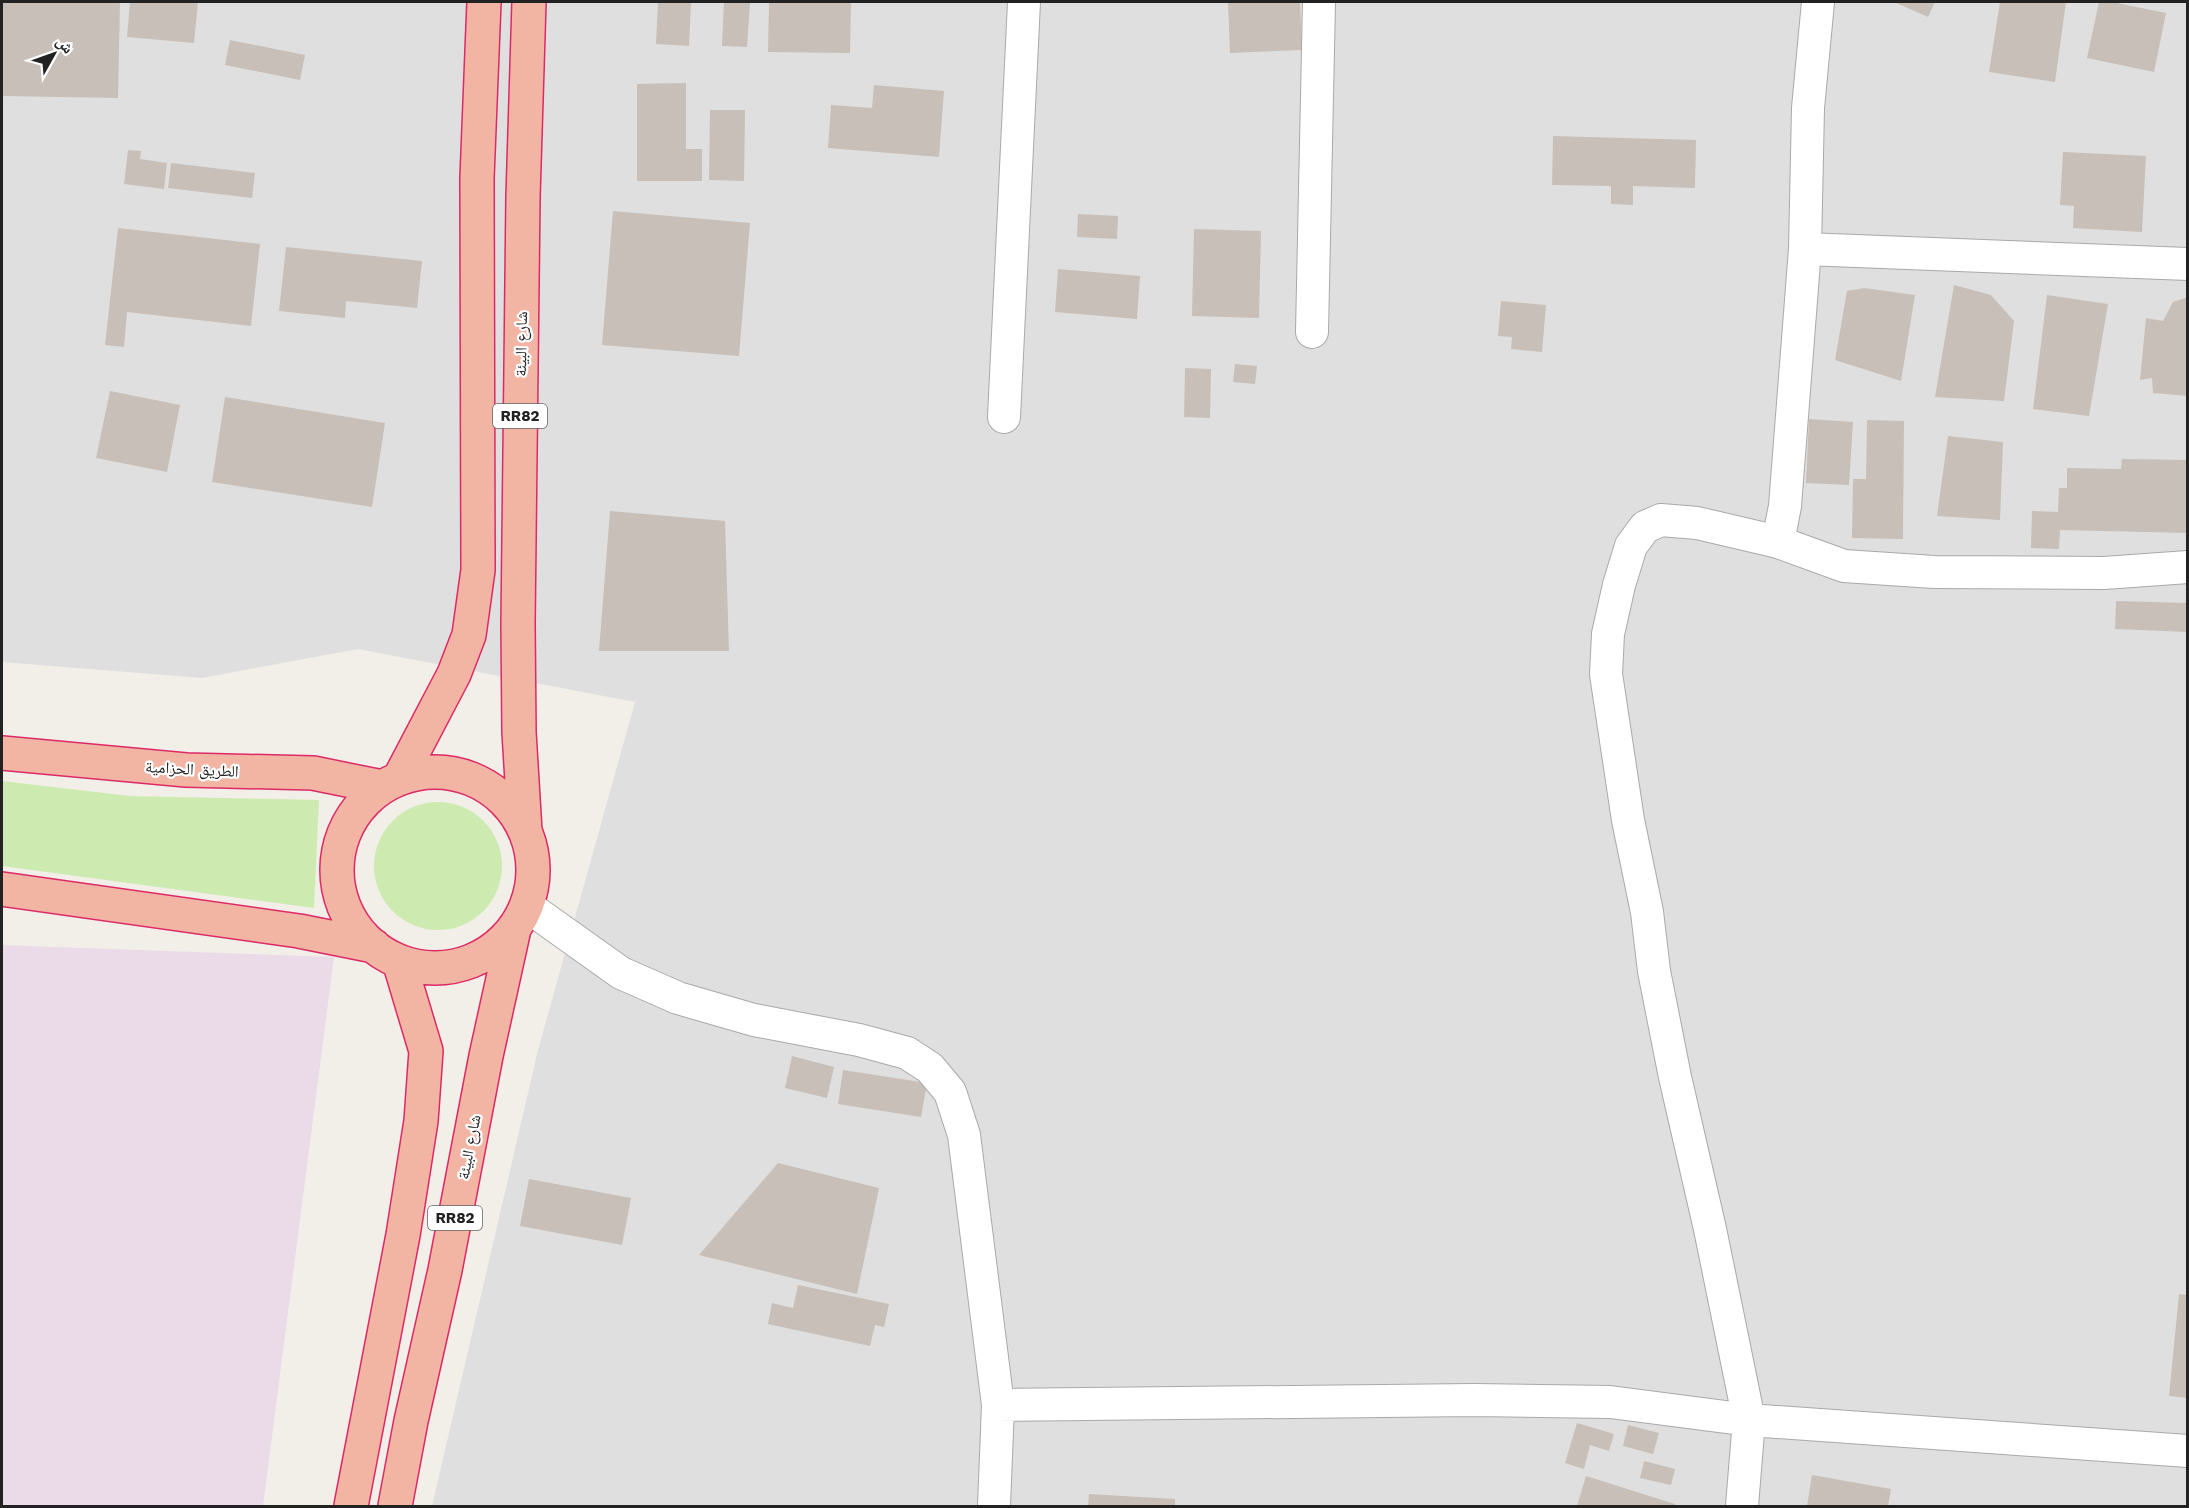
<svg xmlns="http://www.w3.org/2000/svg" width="2189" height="1508" font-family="'Work Sans','Noto Naskh Arabic',sans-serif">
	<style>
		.residential { fill: #e0dfdf }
		.industrial { fill: #ebdbe8 }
		.grass { fill: #cdebb0 }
		.building { fill: #c7bfb8 }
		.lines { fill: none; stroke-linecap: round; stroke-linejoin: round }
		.minor-casing { stroke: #a9a9a9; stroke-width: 34 }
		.trunk-casing { stroke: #dc2a67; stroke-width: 36 }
		.minor { stroke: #fff; stroke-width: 32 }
		.trunk { stroke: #f2b4a3; stroke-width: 33 }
		.labels { text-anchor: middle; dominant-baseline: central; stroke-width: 4.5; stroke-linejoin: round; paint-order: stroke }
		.shield { fill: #fff; stroke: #646464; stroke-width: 1.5 }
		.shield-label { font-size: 15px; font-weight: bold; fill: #222 }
		.street-label { font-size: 16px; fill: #222; stroke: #fff }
	</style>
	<rect width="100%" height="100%" fill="#f2efe9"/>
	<path class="residential" d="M2 2H2187V1506H432L538 1050 635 702 358 649 202 678 2 662Z"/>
	<path class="industrial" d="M2 945 334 957 263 1506H2Z"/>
	<path class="grass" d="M2 781 130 796 319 800 314 908 2 866Z
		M374 866a64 64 0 1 1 128 0a64 64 0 1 1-128 0Z"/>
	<path class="building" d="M2 2H120L118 98 2 96Z
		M130 2H198L194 43 127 37Z
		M658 2H691L689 46 656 44Z
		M724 2 750 3 747 47 722 46Z
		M769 2H851L850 53 768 52Z
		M1228 2H1300L1302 50 1230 53Z
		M1894 2H1935L1928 17Z
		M2000 2H2066L2055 82 1989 72Z
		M2099 2H2112L2166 13 2154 72 2087 58Z
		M230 40 305 55 300 80 225 65Z
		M686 83V149H702V181H637V84Z
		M874 85 944 91 939 157 828 148 831 105 872 108Z
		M710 110H745L744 181 709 180Z
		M1553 136 1696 140 1695 188 1633 186V205L1611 204V186L1552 185Z
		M128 150 141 151 140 159 167 163 164 189 124 184Z
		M2063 152 2146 156 2142 232 2073 228 2074 206 2060 205Z
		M171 163 255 173 252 198 168 188Z
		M613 211 750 223 739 356 602 345Z
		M1078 214 1118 216 1117 239 1077 237Z
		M118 228 260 244 251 326 127 312 124 347 105 345Z
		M1194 229 1261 231 1259 318 1192 316Z
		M286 247 422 261 417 308 346 301 345 318 279 311Z
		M1058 269 1140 276 1137 319 1055 312Z
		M1954 285 1991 295 2014 321 2004 401 1935 397Z
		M1864 288 1915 295 1901 381 1835 360 1847 291Z
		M2047 295 2108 304 2089 416 2033 409Z
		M2188 297V396L2153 393 2152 378 2140 380 2146 318 2163 321 2173 302Z
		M1501 301 1546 305 1542 352 1511 349 1512 337 1498 336Z
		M1235 364 1257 366 1255 384 1233 382Z
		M1185 368 1211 369 1210 418 1184 417Z
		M110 391 180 405 167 472 96 458Z
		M225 397 385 423 372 507 212 482Z
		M1809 419 1853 422 1849 485 1806 483Z
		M1867 420 1904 421 1903 539 1852 538 1853 479H1866Z
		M1948 436 2003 442 2000 520 1937 516Z
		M2122 459 2188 460V533L2060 530 2059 549 2031 548 2032 511 2058 512 2059 488H2067V468L2121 469Z
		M610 511 725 521 729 651H599Z
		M2116 601 2188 603V632L2115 629Z
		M792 1056 834 1067 827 1098 785 1088Z
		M843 1070 927 1083 921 1117 838 1104Z
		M778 1163 879 1188 857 1294 699 1255Z
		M529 1179 631 1198 622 1245 520 1226Z
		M798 1285 889 1304 884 1327 875 1325 870 1346 768 1324 772 1303 793 1308Z
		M2179 1294 2188 1295V1398L2169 1396Z
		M1577 1423 1614 1434 1609 1451 1590 1445 1584 1469 1565 1463Z
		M1628 1425 1659 1433 1653 1454 1623 1446Z
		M1644 1461 1675 1469 1671 1485 1640 1478Z
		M1812 1475 1891 1489 1888 1506H1807Z
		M1586 1476 1675 1504V1506H1577Z
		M1089 1494 1175 1499V1506H1088Z"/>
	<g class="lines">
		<defs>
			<path id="minor" d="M1818 2 1808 108 1805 249 1785 506 1778 542 1844 566 1934 572 2104 573 2188 567
				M1805 249 2188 264
				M1312 332 1319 2
				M1004 417 1024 2
				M527 906 621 973 678 998 754 1020 859 1040 907 1053 930 1068 950 1092 964 1135 998 1405 994 1506
				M998 1405 1474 1400 1610 1402 1749 1420 2188 1451
				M1742 1506 1749 1420 1710 1229 1675 1077 1654 971 1647 912 1628 820 1606 674 1608 634 1619 585 1631 546 1645 527 1661 520 1697 523 1778 542"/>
			<path id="trunk" d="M2 753 186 770 313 773 382 787
				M337 870a98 98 0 1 1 196 0a98 98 0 1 1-196 0Z
				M399 779 454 674 469 635 478 570 477 178 484 2
				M525 831 519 732 518 624 523 197 529 2
				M2 889 299 931 374 946
				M351 1506 403 1235 421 1121 426 1051 399 961
				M395 1506 411 1421 445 1270 486 1056 514 929"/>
		</defs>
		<use href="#minor" class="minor-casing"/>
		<use href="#trunk" class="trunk-casing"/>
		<use href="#minor" class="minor"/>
		<use href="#trunk" class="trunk"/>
	</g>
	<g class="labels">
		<g class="shield">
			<rect x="493" y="404" width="54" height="24" rx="4.5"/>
			<rect x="428" y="1206" width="54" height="24" rx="4.5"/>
		</g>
		<g class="shield-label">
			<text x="520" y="416">RR82</text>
			<text x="455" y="1218">RR82</text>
		</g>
		<g class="street-label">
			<text transform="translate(521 344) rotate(-89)">شارع البيئة</text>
			<text transform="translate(192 769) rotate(3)">الطريق الحزامية</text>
			<text transform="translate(469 1147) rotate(-79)">شارع البيئة</text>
		</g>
	</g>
	<rect width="2189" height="1508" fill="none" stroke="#222222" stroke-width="6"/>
	<g transform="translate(54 54) rotate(50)" stroke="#ffffff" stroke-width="4.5" paint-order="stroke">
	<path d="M0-4.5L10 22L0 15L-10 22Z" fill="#222222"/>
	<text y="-9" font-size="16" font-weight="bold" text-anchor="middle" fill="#222222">ش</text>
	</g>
</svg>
